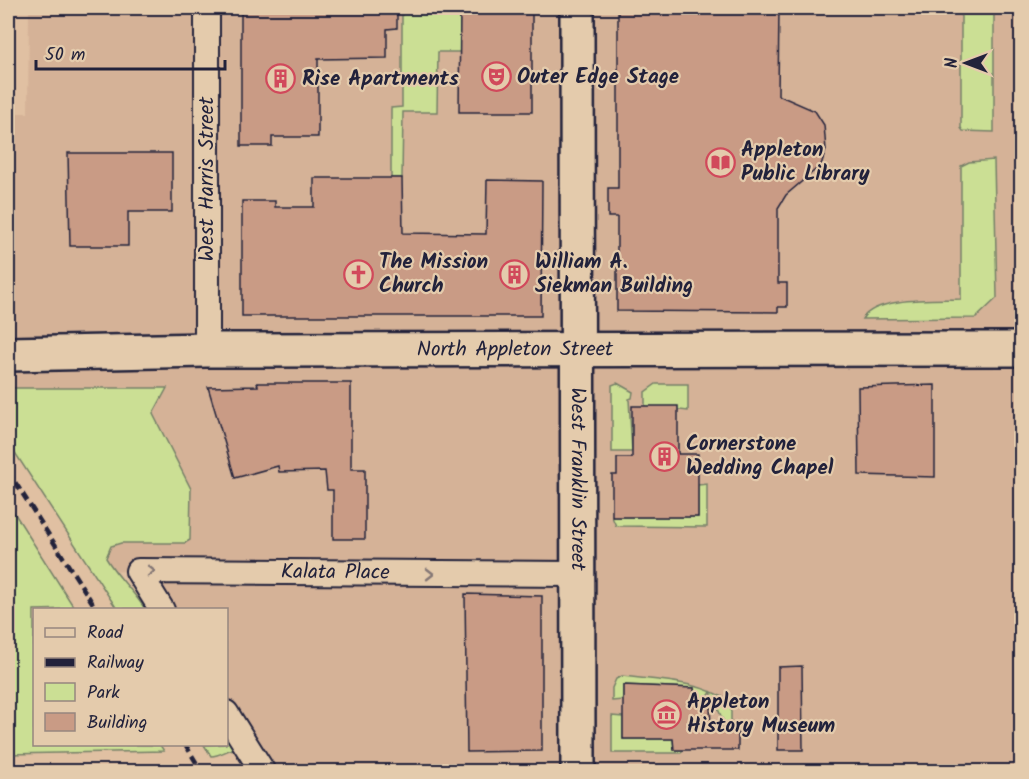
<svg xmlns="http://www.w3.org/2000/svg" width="1029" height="779" font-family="Kalam,sans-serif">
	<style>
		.built { fill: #d5b297 }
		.green { fill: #cbdf94; stroke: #768068; stroke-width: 1.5 }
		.building { fill: #c99b85; stroke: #22223b; stroke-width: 1.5 }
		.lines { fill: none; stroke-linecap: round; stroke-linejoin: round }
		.street-casing { stroke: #22223b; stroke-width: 28 }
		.secondary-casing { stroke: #22223b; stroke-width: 38 }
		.street { stroke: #e4cbac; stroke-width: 24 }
		.secondary { stroke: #e4cbac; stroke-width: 33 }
		.rail { stroke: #22223b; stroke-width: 4.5; stroke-dasharray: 9 4.5; stroke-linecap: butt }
		.oneway { stroke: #837674 }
		.labels { text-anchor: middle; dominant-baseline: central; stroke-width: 4.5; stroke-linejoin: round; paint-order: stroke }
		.poi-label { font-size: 21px; font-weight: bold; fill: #22223b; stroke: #e4cbac; text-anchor: start }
		.street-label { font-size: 21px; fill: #22223b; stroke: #e4cbac }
	</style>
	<rect width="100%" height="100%" fill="#e0c0a2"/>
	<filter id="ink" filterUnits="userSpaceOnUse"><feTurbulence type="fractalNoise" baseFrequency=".0167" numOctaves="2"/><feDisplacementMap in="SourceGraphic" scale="12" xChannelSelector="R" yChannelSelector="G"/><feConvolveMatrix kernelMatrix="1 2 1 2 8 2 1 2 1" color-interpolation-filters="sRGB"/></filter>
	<g filter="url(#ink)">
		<path class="built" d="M29 8H1021V771H263L227 713 226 610 162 609 138 571 92 572 8 442V113H28Z"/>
		<path class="green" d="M402 8H460V52H438L437 112H403L402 178H391V108L402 107Z
			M961 8H994V132L963 131 961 128Z
			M994 160 997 298 976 318 862 319C876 296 937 300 961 299V166L969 162Z
			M617 383 633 392 632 398 629 399 632 452H612V385Z
			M656 384H688V411L645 406V392Z
			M8 388H167L153 414 191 489 190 540 185 543H121L111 546 106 558C118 578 133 590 145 609H117L8 442Z
			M707 484V527L616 526 612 517H698V485Z
			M8 503 75 609 34 610V744L160 745 164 751 8 754Z
			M622 676C661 681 697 680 731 702V728H726L711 692 708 697 710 705H695L694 688 623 685V700L612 701V688L616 679Z
			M612 716 623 717V739H673L674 750H684L681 753H612Z
			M227 738 234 749C225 750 221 756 211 756L204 745 226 744Z"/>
		<path class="building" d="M241 8H397V28L387 29V58L318 59V137H272V146H241Z
			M460 8H532V112H459Z
			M618 8H779L778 95 815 111 824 125 826 150 821 165 786 195 778 208V283H787V307H778V312L617 311V217H608V188H618Z
			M68 153H172V212H128V246H70Z
			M314 178H402L403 233 486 234 487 180 542 181 541 316H242V201H275V207H314Z
			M257 383H351V469H365V539H333V490H327L325 471 279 472 278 466 235 478 208 387 258 386Z
			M935 385V477L859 475 858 387Z
			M632 406H678V454H698V517H612V475H617V458H632Z
			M465 594 542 596V751L467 752Z
			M802 666 803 750H778V667Z
			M623 685 694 688 695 705H710L711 728H738V750H674L673 739H623Z"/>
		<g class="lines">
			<defs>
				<g id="street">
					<path d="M207 8V350"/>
					<path id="s1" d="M162 610 138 571 576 574"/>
					<path d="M226 713 263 772"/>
				</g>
				<g id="secondary">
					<path id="s2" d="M577 8 578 772"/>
					<path id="s3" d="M8 354 207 350 1022 349"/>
				</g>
			</defs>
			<use href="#street" class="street-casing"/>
			<use href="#secondary" class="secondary-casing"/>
			<use href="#street" class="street"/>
			<use href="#secondary" class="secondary"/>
			<path class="rail" d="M8 471 97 610
				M185 744 202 772"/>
		</g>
		<defs><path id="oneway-chevron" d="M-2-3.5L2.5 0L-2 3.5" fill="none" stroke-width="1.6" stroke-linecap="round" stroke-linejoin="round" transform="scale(1.5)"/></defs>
		<g class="oneway">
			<use href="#oneway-chevron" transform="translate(151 571) rotate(1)"/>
			<use href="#oneway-chevron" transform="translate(430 574)"/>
		</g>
	</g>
	<defs>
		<symbol id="theatre-ring" viewBox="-11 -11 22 22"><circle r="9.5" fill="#e4cbac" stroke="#d1495b" stroke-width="1.5"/><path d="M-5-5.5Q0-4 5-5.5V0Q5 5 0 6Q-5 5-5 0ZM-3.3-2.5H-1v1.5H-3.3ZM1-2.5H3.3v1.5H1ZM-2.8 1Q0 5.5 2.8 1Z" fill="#d1495b"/></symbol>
		<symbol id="building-ring" viewBox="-11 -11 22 22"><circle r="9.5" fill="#e4cbac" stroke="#d1495b" stroke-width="1.5"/><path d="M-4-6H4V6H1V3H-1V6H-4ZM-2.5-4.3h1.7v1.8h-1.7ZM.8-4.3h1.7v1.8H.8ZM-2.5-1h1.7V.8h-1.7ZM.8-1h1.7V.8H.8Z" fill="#d1495b"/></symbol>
		<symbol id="library-ring" viewBox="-11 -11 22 22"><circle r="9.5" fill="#e4cbac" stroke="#d1495b" stroke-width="1.5"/><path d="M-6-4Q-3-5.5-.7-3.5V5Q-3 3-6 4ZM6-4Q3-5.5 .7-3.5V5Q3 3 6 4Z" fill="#d1495b"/></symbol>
		<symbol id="church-ring" viewBox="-11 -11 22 22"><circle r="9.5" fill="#e4cbac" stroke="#d1495b" stroke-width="1.5"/><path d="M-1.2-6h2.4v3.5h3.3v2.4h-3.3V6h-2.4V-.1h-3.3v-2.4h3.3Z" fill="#d1495b"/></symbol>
		<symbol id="museum-ring" viewBox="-11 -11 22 22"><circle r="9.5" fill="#e4cbac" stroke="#d1495b" stroke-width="1.5"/><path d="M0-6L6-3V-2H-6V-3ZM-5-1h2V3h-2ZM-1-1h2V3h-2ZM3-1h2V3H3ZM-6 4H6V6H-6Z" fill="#d1495b"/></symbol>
	</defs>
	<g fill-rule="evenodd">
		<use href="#theatre-ring" x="480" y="60" width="33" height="33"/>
		<use href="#building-ring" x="264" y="62" width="33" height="33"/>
		<use href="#library-ring" x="704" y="146" width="33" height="33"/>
		<use href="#church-ring" x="342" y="258" width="33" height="33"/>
		<use href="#building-ring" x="498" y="258" width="33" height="33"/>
		<use href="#building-ring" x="648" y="440" width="33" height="33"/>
		<use href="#museum-ring" x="650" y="698" width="33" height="33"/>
	</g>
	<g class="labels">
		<g class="poi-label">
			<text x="517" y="77">Outer Edge Stage</text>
			<text x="302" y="79">Rise Apartments</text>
			<text x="741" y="150">Appleton<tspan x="741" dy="24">Public Library</tspan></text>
			<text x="379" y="262">The Mission<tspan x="379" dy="24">Church</tspan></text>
			<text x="535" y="262">William A.<tspan x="535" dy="24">Siekman Building</tspan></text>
			<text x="686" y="444">Cornerstone<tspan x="686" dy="24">Wedding Chapel</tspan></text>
			<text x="687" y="702">Appleton<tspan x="687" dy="24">History Museum</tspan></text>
		</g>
		<g class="street-label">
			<text transform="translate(207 179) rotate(-90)">West Harris Street</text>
			<text stroke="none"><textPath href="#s3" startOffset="507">North Appleton Street</textPath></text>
			<text stroke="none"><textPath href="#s2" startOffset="471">West Franklin Street</textPath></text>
			<text stroke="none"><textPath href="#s1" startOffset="243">Kalata Place</textPath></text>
		</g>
	</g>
	<rect width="1029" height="779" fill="none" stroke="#e4cbac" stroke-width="30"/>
	<rect x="15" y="15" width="999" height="749" fill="none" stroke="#22223b" stroke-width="2" filter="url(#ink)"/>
	<rect x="33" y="608" width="195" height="138" fill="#e4cbac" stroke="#96877f" stroke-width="1.5"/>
	<rect x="45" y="628" width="30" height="9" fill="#e4cbac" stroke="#96877f" stroke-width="1.5"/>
	<text x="87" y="638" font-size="18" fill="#22223b">Road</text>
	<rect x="45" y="658" width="30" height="9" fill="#22223b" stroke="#96877f" stroke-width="1.5"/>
	<text x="87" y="668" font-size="18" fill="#22223b">Railway</text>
	<rect x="45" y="683" width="30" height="18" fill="#cbdf94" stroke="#96877f" stroke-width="1.5"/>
	<text x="87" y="698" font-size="18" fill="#22223b">Park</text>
	<rect x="45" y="713" width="30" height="18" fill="#c99b85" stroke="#96877f" stroke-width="1.5"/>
	<text x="87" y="728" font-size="18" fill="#22223b">Building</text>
	<g transform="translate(966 63) rotate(270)" stroke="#e4cbac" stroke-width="4.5" paint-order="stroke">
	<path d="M0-4.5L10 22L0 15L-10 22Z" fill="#22223b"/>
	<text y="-9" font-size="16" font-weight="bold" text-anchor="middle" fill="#22223b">N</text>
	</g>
	<path d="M36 60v9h189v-9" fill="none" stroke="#22223b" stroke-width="3"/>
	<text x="45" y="60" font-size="18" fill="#22223b" stroke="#e4cbac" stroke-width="4.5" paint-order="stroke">50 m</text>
</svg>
